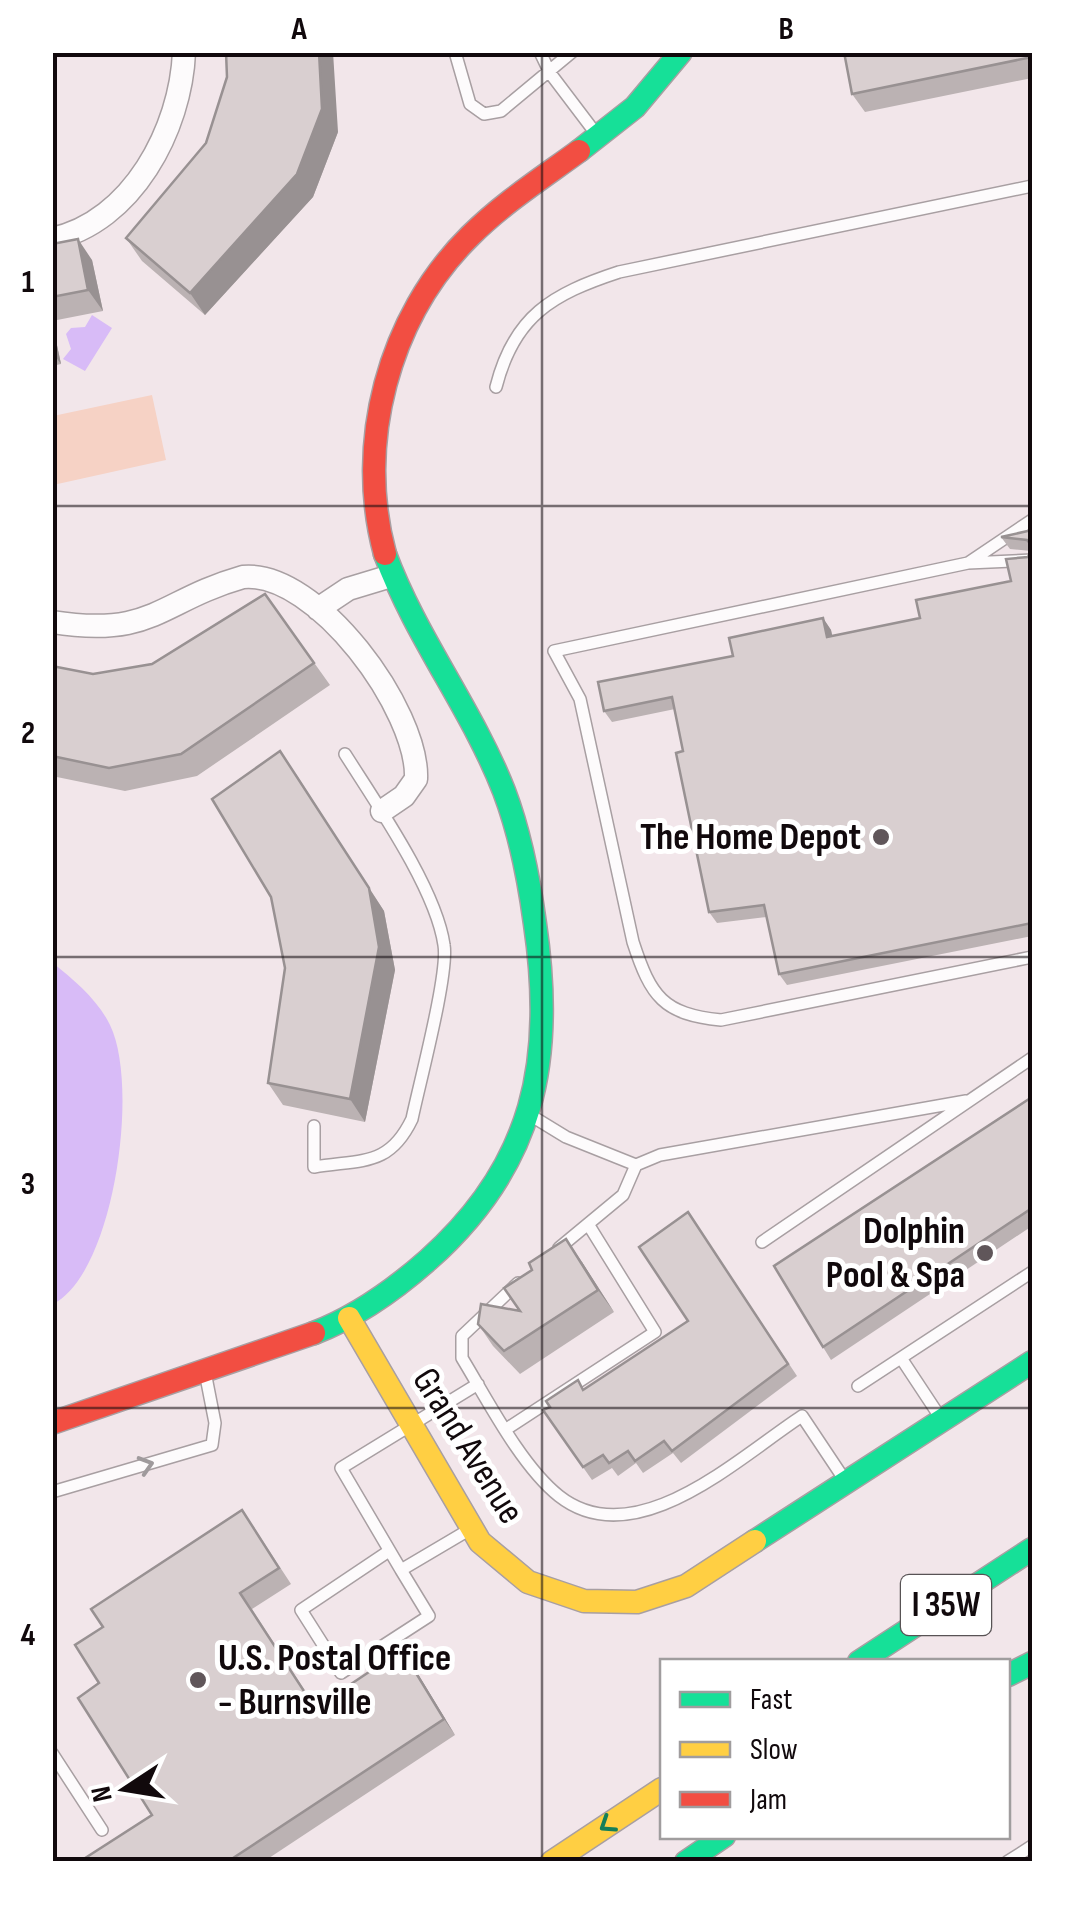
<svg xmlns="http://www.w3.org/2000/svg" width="1085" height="1914" font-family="'Sofia Sans Condensed',sans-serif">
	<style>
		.green { fill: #f6d2c5 }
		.water { fill: #d8bbf7 }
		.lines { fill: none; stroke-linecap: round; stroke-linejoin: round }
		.lane-casing { stroke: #a89fa2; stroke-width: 14 }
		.street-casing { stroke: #a89fa2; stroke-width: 25 }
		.fast-casing { stroke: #a89fa2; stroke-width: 25 }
		.slow-casing { stroke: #a89fa2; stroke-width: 25 }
		.jam-casing { stroke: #a89fa2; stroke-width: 25 }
		.lane { stroke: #fdfbfc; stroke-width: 11 }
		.street { stroke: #fdfbfc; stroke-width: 22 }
		.fast { stroke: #16e098; stroke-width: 22 }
		.slow { stroke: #ffcf43; stroke-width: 22 }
		.jam { stroke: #f24e42; stroke-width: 22 }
		.wall { fill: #bbb2b3 }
		.shaded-wall { fill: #989192 }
		.building { fill: #d9cfd0; stroke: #989192; stroke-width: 2.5 }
		.oneway { stroke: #9f9a9c }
		.oneway2 { stroke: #147f59 }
		.grid { fill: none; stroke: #11090c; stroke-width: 2.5; stroke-opacity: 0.55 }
		.poi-dot { fill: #60565a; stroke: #fff; stroke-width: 4 }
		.labels { text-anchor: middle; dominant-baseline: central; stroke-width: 10; stroke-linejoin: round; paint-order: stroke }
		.shield { fill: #fff; stroke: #585355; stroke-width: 2.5 }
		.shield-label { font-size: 35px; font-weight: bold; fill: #11090c }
		.poi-label { font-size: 38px; font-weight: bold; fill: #11090c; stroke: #fff; text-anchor: end }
		.street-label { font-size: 38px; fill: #11090c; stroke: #fff }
		.neatline { fill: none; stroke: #11090c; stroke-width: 4 }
		.grid-label { font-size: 32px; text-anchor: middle; font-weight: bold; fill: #11090c }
	</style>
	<rect width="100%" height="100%" fill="#f2e6ea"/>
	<path class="green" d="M152 395 166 460 53 485V416Z"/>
	<path class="water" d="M92 315 112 328 85 371 63 359 71 349 66 334 71 328 85 327Z
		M53 963C74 980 98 1000 110 1025 140 1086 114 1274 53 1304Z"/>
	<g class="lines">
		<defs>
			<path id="lane" d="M455 52 470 104 484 114 501 111 572 52
				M540 52 550 73 597 135
				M496 387C514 316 552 294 619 272L1032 186
				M1032 520 968 563 554 651 580 699 633 942C651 997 663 1014 721 1020L1032 957
				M968 563 1032 560
				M530 1115 566 1137 636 1165 660 1155 966 1101
				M314 1126V1167C362 1159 389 1167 412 1119 419 1085 449 973 444 945 436 889 376 803 345 754
				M762 1242 1032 1058
				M559 1248 623 1195 636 1165
				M518 1283 462 1336V1358C487 1399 521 1466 559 1496 635 1556 738 1458 802 1416L844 1479
				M901 1358 940 1417
				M858 1386 1032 1272
				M508 1428 655 1332 588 1224
				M52 1492 212 1445 215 1423 206 1377
				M467 1531 401 1570 341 1468 478 1384
				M389 1551 301 1610 341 1673 429 1616 401 1570
				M52 1753 102 1830
				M1007 1862 1032 1846"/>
			<path id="street" d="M52 239C132 222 181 129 184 52
				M318 609 348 589 391 576
				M52 622C154 638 159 601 243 577 317 570 419 711 416 779L404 796 382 811"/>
			<path id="fast" d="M579 151 635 107 681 52
				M314 1333C356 1317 394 1290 428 1260 535 1165 555 1060 535 924 529 879 520 833 504 791 472 709 416 638 385 554
				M755 1541 1032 1362
				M859 1662 1032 1549
				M1008 1675 1032 1663
				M686 1862 724 1836"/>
			<path id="slow" d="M349 1318 480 1542 528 1582 584 1601 637 1602 686 1586 755 1541
				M552 1862 662 1789"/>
			<path id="jam" d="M385 554C355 444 388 317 470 236 503 203 542 178 579 151
				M52 1423 314 1333"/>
		</defs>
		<use href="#lane" class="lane-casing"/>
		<use href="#street" class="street-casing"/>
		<use href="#fast" class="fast-casing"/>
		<use href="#slow" class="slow-casing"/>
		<use href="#jam" class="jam-casing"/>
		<use href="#lane" class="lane"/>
		<use href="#street" class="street"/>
		<use href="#fast" class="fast"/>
		<use href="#slow" class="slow"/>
		<use href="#jam" class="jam"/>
	</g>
	<path class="wall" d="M1032 52V78L865 112 852 94Z
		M338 132 313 197 205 315 142 261 126 238Z
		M52 244 92 260 103 311 52 321Z
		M52 322 61 364 52 366Z
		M1032 530V936L787 985 779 974 767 917 717 923 709 912 683 751 675 709 612 722 604 711 823 618 831 630 832 636 920 618 1011 581 1031 551 1010 549 1001 537Z
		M265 594 330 685 197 776 125 791 52 776V666L93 674 152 664Z
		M296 774 384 911 395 970 365 1122 283 1105 268 1083 285 968Z
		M1032 1097V1226L831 1360 823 1347Z
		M688 1212 797 1376 681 1463 673 1453 643 1473 636 1463 618 1476 612 1468 592 1480 543 1410 584 1389 688 1321Z
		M582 1262 614 1312 520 1374 493 1346 478 1324 520 1311Z
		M253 1526 291 1584 252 1609 316 1708 413 1666 455 1735 263 1862H79L152 1815 99 1683 103 1627Z"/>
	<path class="shaded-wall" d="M319 52H333L338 132 313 197 205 315 190 293Z
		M78 239 92 260 103 311 88 290Z
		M52 322 61 364 52 352Z
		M823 618 831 630 835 648 827 637Z
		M280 751 384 911 395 970 365 1122 350 1099Z
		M566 1239 582 1262 614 1312 598 1290Z
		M402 1650 413 1666 455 1735 444 1719Z"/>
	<path class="building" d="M226 52H319L322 109 297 174 190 293 126 238 206 143 227 77Z
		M844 52H1032V57L852 94Z
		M78 239 88 290 52 297V244Z
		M1032 530V546L1027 540 1001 537Z
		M1032 548V923L779 974 764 905 709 912 676 753 683 751 672 697 604 711 598 682 733 656 729 638 823 618 827 637 920 618 916 600 1011 581 1006 559 1028 557Z
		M265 594 314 663 181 754 109 768 52 756V666L93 674 152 664Z
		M280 751 369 888 379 947 350 1099 268 1083 285 968 271 897 212 799Z
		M1032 1097V1208L823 1347 774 1266Z
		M688 1212 788 1364 672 1451 664 1441 635 1461 628 1451 609 1463 603 1455 583 1467 543 1410 550 1407 546 1401 578 1380 583 1390 688 1321 639 1247Z
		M566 1239 598 1290 504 1351 478 1324 481 1304 520 1311 504 1288 532 1270 529 1263Z
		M242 1510 279 1568 240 1593 315 1708 402 1650 444 1719 227 1862H79L152 1815 78 1698 99 1683 75 1645 103 1627 91 1609Z"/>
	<defs><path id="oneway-chevron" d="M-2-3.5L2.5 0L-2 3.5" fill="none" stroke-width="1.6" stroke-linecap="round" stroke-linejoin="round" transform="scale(2.5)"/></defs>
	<use class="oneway" href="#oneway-chevron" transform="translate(146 1465) rotate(-17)"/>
	<use class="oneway2" href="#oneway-chevron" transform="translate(607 1825) rotate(147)"/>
	<path class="grid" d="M542 52V1862M52 506H1032M52 957H1032M52 1408H1032"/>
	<g class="poi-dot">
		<circle cx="881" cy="837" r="10"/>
		<circle cx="985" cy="1253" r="10"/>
		<circle cx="198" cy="1680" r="10"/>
	</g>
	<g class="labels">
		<rect class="shield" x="901" y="1575" width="90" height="60" rx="8"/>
		<g class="shield-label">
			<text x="946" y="1605">I 35W</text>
		</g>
		<g class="poi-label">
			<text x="861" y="837">The Home Depot</text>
			<text x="965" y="1231">Dolphin<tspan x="965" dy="44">Pool &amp; Spa</tspan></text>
			<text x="218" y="1658" text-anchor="start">U.S. Postal Office<tspan x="218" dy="44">- Burnsville</tspan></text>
		</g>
		<g class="street-label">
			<text transform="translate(468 1446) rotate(58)">Grand Avenue</text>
		</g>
	</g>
	<rect width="1085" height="1914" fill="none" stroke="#ffffff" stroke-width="110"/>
	<rect x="660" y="1659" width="350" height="180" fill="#ffffff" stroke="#a09d9e" stroke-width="2.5"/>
	<rect x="680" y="1692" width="50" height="15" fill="#16e098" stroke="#a09d9e" stroke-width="2.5"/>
	<text x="750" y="1709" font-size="30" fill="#11090c">Fast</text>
	<rect x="680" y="1742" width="50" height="15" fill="#ffcf43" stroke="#a09d9e" stroke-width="2.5"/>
	<text x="750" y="1759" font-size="30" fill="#11090c">Slow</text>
	<rect x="680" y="1792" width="50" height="15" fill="#f24e42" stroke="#a09d9e" stroke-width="2.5"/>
	<text x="750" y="1809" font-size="30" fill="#11090c">Jam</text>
	<g transform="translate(125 1789) rotate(258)" stroke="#ffffff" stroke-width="8" paint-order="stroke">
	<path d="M0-8L18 38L0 25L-18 38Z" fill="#11090c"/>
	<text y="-15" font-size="28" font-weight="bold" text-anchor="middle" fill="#11090c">N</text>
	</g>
	<rect x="55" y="55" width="975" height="1804" class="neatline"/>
	<g class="grid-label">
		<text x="299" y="39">A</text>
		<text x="786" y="39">B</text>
		<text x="28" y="292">1</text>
		<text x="28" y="743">2</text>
		<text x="28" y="1194">3</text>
		<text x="28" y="1645">4</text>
	</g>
</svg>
